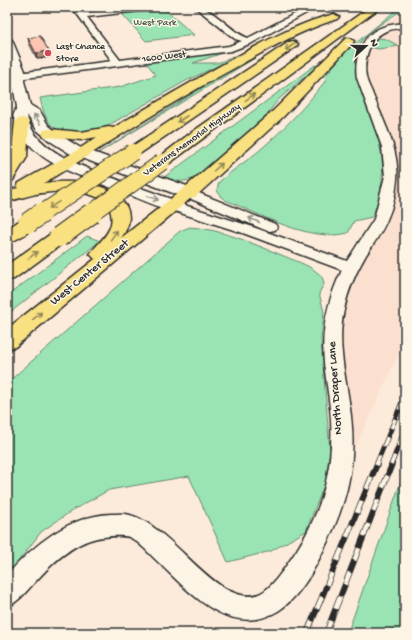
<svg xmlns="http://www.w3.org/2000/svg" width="412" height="640" font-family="'Gochi Hand',sans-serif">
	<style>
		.built { fill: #fce0cf }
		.green { fill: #9ae4b4; stroke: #628870 }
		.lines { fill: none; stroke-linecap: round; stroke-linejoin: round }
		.minor-casing { stroke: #2b2b2b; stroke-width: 3 }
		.tertiary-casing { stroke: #2b2b2b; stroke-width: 3 }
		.secondary-casing { stroke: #2b2b2b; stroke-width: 3 }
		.primary-casing { stroke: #2b2b2b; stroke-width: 3 }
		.motorway-casing { stroke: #2b2b2b; stroke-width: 3 }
		.minor { fill: #fcf5e5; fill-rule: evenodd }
		.tertiary { fill: #fcf5e5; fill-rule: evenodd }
		.secondary { fill: #fcf5e5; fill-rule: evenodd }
		.primary { fill: #f9e181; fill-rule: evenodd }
		.motorway { fill: #f9e181; fill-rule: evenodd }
		.rail-far1-casing { stroke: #2b2b2b; stroke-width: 5 }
		.rail-casing { stroke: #2b2b2b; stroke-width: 6 }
		.rail-far1 { stroke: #fcf5e5; stroke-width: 3.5; stroke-dasharray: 10; stroke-linecap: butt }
		.rail { stroke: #fcf5e5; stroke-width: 4.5; stroke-dasharray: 13; stroke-linecap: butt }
		.motorway-bridge-far1-casing { stroke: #2b2b2b; stroke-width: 18; stroke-linecap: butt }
		.motorway-bridge-casing { stroke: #2b2b2b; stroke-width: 22; stroke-linecap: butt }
		.motorway-bridge-far1 { stroke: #f9e181; stroke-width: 16 }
		.motorway-bridge { stroke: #f9e181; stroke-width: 20 }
		.wall { fill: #daa999; stroke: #2b2b2b }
		.shaded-wall { fill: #b18a7d; stroke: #2b2b2b }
		.building { fill: #fdc5b2; stroke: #2b2b2b }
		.oneway { stroke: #928656 }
		.oneway2 { stroke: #949088 }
		.poi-dot { fill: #d1495b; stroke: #fcf5e5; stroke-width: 1.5 }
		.labels { text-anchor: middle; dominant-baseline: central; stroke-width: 3; stroke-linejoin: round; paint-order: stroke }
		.far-park-label { font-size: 10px; fill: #47594d; stroke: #fcf5e5 }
		.far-poi-label { font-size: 10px; fill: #2b2b2b; stroke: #fcf5e5; text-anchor: start }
		.far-street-label { font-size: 10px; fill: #2b2b2b; stroke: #fcf5e5 }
		.street-label { font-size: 12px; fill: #2b2b2b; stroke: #fcf5e5 }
	</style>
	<rect width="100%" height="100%" fill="#fcebdb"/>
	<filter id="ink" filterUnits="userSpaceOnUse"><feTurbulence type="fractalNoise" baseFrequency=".025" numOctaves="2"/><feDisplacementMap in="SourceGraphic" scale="8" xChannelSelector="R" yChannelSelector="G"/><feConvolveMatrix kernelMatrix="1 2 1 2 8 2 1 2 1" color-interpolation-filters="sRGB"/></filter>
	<g filter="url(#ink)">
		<path class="built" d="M405 9V340L336 490 340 294 381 217 391 177 361 76 362 53 375 34Z"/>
		<path class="green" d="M116 7H162L194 35 146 41Z
			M400 7 405 8C391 18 366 31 358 46 347 69 373 120 379 143 386 168 382 194 372 217L354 221 348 233C310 243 260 214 225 200L220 196 217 190 219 182C232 170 247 161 260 150 284 129 307 105 326 80L325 76 346 51Z
			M378 38 386 39 399 46 378 49 370 47 375 39Z
			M232 50 193 63H217L240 55 184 82 102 129C92 132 84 132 74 132 49 132 45 119 40 98L120 87 156 75 145 61Z
			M252 58H255L98 153 238 65Z
			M315 65 317 66 278 100 261 122 234 147 197 177C185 183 175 182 163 178Z
			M190 227C221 229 251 243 279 254 292 260 308 264 318 273 322 276 323 279 324 284L319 293 324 312 321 340 330 451 325 483 306 531 271 551 228 562 189 476 109 490 73 510 41 532 7 576V383L180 231Z
			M87 236 100 241 7 315V296Z
			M405 470V633H348L349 629Z"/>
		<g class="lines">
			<defs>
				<path id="minor" d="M72 7H80L84 13 137 7H161L157 9 87 17 120 60 229 46 242 41 235 39 195 7C214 7 230 32 248 38L308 7H317L252 43 231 51 18 79 15 78 13 76 18 73 112 61Z
					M405 23V27C399 28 392 29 386 31 369 38 363 60 366 77 367 83 371 89 373 95 383 121 400 150 397 179 396 192 393 206 388 217 383 231 374 243 366 255 356 272 348 290 344 310 336 346 347 380 351 416 357 468 345 508 322 553 312 574 298 598 278 611 228 640 188 590 155 559 148 552 138 541 129 537 121 535 112 536 104 537 77 539 53 562 36 581 26 591 20 601 7 607V575C34 545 68 516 111 514 117 514 124 513 130 515 173 527 215 605 256 595 268 592 279 576 286 566 319 521 334 475 331 420 330 403 327 387 325 371 320 335 326 303 342 270L240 232 168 209 166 206 168 203H178L250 226 347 261 374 219 385 176 382 147 357 78C354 61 361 37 378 29 386 25 396 24 405 23Z
					M189 189 275 224 277 227 275 230 270 231 265 230 184 196 183 193 184 190Z"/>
				<path id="tertiary" d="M18 73 22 74 24 76 22 78 7 80V74Z"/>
				<path id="secondary" d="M7 37 12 40 25 71 24 81 30 105 40 111 48 125 60 135 79 147 195 189 197 193 195 197 189 198 183 197 69 153 50 141 37 130 27 115C32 152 92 170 121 181 141 188 160 195 179 202L182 206 179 210 173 211 167 210C146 202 125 193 104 185 78 175 49 166 30 145 22 137 17 126 13 116L17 107 12 81 13 71 7 54Z"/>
				<path id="primary" d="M22 118 27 119 29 122 27 157 13 180 7 182V164L11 157 15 122 17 119Z
					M81 149 86 151 89 154 86 157 44 183C71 180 110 180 126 206 132 217 128 229 121 238L183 189 189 188 195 189 197 193 15 347 7 349V329L95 259 90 254C96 245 109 235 111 224 118 186 58 190 36 194 27 196 18 199 9 201H7V191L18 188 17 187 19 183 76 151Z"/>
				<path id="motorway" d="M370 7H381L167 165 162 167 157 165 154 162 157 159 188 135Z
					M334 14 339 17 337 19C302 30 270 48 238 66 186 94 136 125 86 157L81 159 76 157 73 154 76 151 97 137 81 140 49 137 44 136 42 133 44 130 49 129 81 132 109 127 113 128C153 104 193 81 234 58 266 41 298 23 334 14Z
					M349 38 354 41 353 43 283 117 195 197 189 198 183 197 181 193 183 189 273 111 345 39Z
					M293 41 298 44 297 46 138 155 133 157 128 155 125 152 128 149 289 42Z
					M28 218 34 219 37 223C31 232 17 240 7 243V229L22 219Z
					M59 231 66 233 68 237 66 241 14 279 7 280V265L52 233Z"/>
			</defs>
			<use href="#minor" class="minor-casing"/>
			<use href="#tertiary" class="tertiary-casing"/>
			<use href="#secondary" class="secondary-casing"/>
			<use href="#primary" class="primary-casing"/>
			<use href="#motorway" class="motorway-casing"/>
			<use href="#minor" class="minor"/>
			<use href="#tertiary" class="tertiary"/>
			<use href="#secondary" class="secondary"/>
			<use href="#primary" class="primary"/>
			<use href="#motorway" class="motorway"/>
			<defs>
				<path id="rail-far1" d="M376 465 405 395
					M391 465 405 429"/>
				<path id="rail" d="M307 633 377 464
					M326 633 392 464"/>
			</defs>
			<use href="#rail-far1" class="rail-far1-casing"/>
			<use href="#rail" class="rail-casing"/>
			<use href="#rail-far1" class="rail-far1"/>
			<use href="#rail" class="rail"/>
			<defs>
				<path id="motorway-bridge-far1" d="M41 214 133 152
					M90 214 162 162"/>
				<path id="motorway-bridge" d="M28 223 42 213
					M59 237 92 213"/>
			</defs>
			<use href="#motorway-bridge-far1" class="motorway-bridge-far1-casing"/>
			<use href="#motorway-bridge" class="motorway-bridge-casing"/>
			<use href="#motorway-bridge-far1" class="motorway-bridge-far1"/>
			<use href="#motorway-bridge" class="motorway-bridge"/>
		</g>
		<path class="wall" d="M28 38 50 57 37 59 29 43Z"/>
		<path class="shaded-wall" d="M49 51 50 57 37 59 36 53Z"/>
		<path class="building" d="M40 36 49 51 36 53 28 38Z"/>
		<defs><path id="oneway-shaft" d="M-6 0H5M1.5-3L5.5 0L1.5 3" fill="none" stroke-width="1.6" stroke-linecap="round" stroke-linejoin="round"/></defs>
		<g class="oneway">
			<use href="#oneway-shaft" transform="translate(290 47) rotate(143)"/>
			<use href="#oneway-shaft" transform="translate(250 97) rotate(-36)"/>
			<use href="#oneway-shaft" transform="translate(182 119) rotate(147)"/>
			<use href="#oneway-shaft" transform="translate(218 167) rotate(-42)"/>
			<use href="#oneway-shaft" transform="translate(54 205) rotate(146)"/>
			<use href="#oneway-shaft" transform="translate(114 235) rotate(-55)"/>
			<use href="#oneway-shaft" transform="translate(33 255) rotate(-36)"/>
			<use href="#oneway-shaft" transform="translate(37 316) rotate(-39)"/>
		</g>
		<g class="oneway2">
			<use href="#oneway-shaft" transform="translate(37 119) rotate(-123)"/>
			<use href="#oneway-shaft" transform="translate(153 198) rotate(21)"/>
			<use href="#oneway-shaft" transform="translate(254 220) rotate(-156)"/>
		</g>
	</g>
	<circle class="poi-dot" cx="48" cy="53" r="4"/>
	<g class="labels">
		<g class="far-park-label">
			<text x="155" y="23">West Park</text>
		</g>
		<g class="far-poi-label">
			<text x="56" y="47">Last Chance<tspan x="56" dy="12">Store</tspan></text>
		</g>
		<g class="far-street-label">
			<text transform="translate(164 57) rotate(-7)">1600 West</text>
			<text transform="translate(192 140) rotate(-36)">Veterans Memorial Highway</text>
		</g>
		<g class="street-label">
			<text transform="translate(90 273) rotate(-39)">West Center Street</text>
			<text transform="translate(336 388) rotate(-94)">North Draper Lane</text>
		</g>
	</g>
	<rect width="412" height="640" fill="none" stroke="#fcf5e5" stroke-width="24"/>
	<rect x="12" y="12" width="388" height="616" fill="none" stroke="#2b2b2b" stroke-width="1.5" filter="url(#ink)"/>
	<g transform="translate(366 46) rotate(69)" stroke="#fcf5e5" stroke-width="3" paint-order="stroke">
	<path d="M0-3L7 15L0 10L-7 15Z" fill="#2b2b2b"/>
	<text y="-6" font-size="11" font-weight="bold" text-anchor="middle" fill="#2b2b2b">N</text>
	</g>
</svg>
